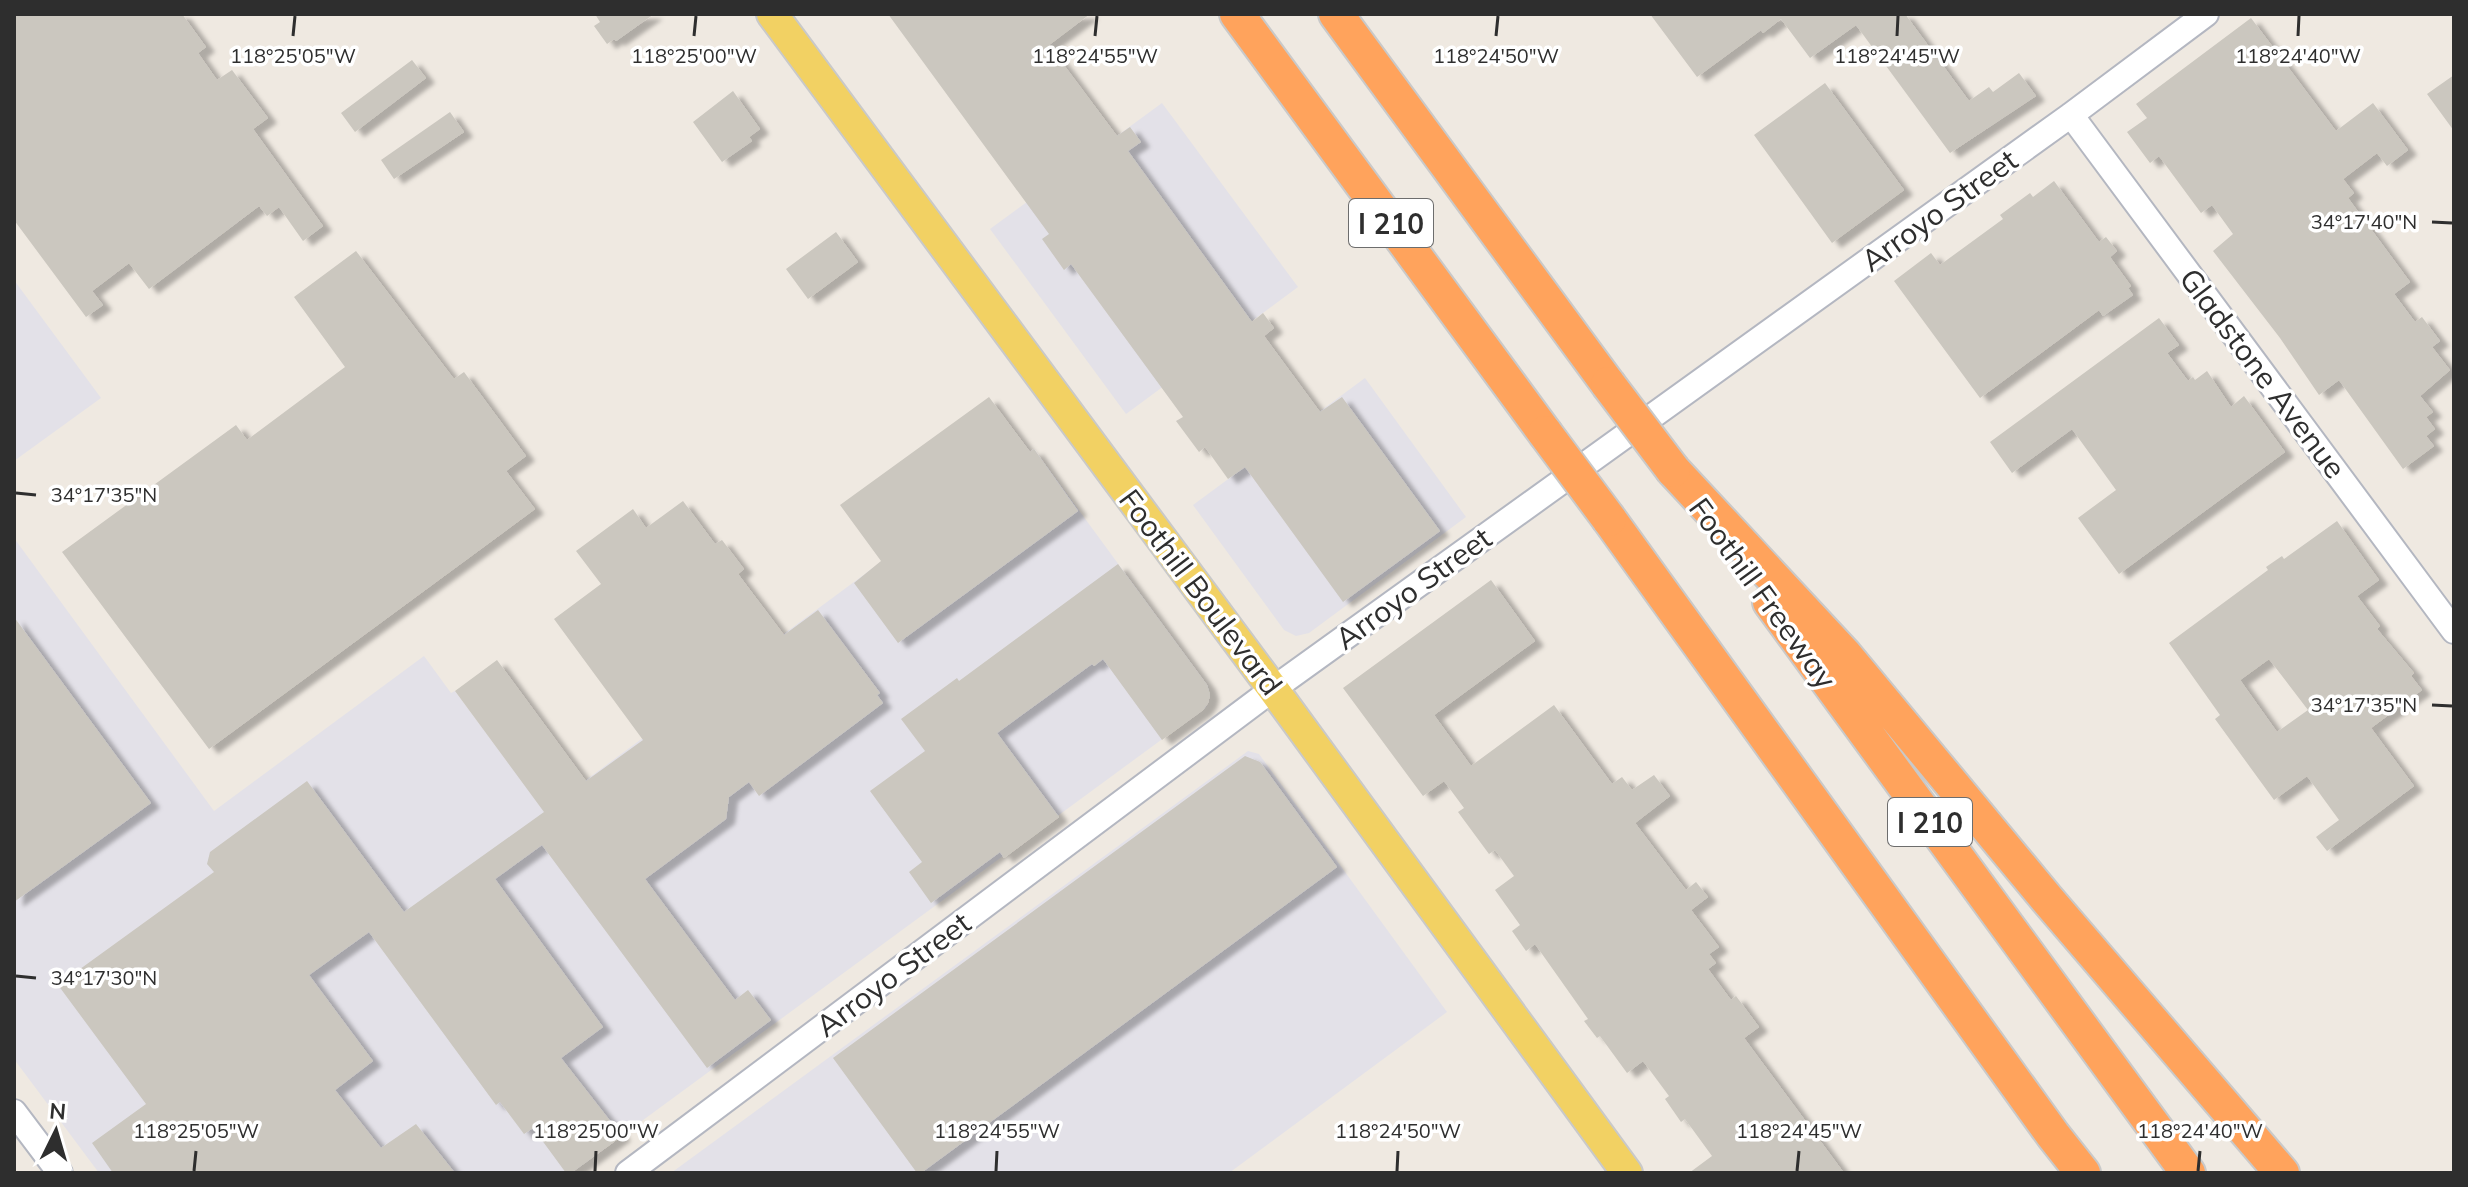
<svg xmlns="http://www.w3.org/2000/svg" width="2468" height="1187" font-family="Mulish,sans-serif">
	<style>
		.industrial { fill: #e3e1e8 }
		.building { fill: #cbc7bf; fill-rule: evenodd; filter: url(#shadow) }
		.lines { fill: none; stroke-linecap: round; stroke-linejoin: round }
		.minor-casing { stroke: #b4b7c1; stroke-width: 28 }
		.major-casing { stroke: #c9c9c9; stroke-width: 34 }
		.highway-casing { stroke: #c9c9c9; stroke-width: 38 }
		.minor { stroke: #fff; stroke-width: 24 }
		.major { stroke: #f2d163; stroke-width: 30 }
		.highway { stroke: #ffa35c; stroke-width: 34 }
		.highway-bridge-casing { stroke: #c9c9c9; stroke-width: 38; stroke-linecap: butt }
		.highway-bridge { stroke: #ffa35c; stroke-width: 34 }
		.ticks { fill: none; stroke: #2e2e2e; stroke-width: 3 }
		.labels { text-anchor: middle; dominant-baseline: central; stroke-width: 7; stroke-linejoin: round; paint-order: stroke }
		.shield { fill: #fff; stroke: #6d6d6d; stroke-width: 2 }
		.shield-label { font-size: 28px; font-weight: bold; fill: #2e2e2e }
		.street-label { font-size: 30px; fill: #2e2e2e; stroke: #fff }
		.ticks-label { font-size: 20px; text-anchor: middle; fill: #2e2e2e; stroke: #fff; stroke-width: 7; stroke-linejoin: round; paint-order: stroke }
	</style>
	<defs>
		<filter id="shadow"><feDropShadow dx="9" dy="5" stdDeviation="2" flood-color="#0004"/></filter>
	</defs>
	<rect width="100%" height="100%" fill="#efe9e1"/>
	<path class="industrial" d="M1162 103 1298 287 1126 414 990 229Z
		M14 280 101 398 14 461Z
		M1365 378 1466 517 1309 633 1296 636 1284 630 1193 505Z
		M1034 449 1207 685 1210 695 1206 707 571 1173H99L14 1059V538L214 811 424 656 451 693 455 691 544 811Z
		M1248 751 1259 754 1447 1012 1229 1173H671Z"/>
	<path class="building" d="M14 14H182L206 47 198 53 217 80 232 70 268 118 253 129 323 226 303 241 279 207 267 216 259 206 149 289 129 263 92 291 103 305 86 317 14 220Z
		M595 14H654L616 41 614 39 607 44 594 26 600 22Z
		M888 14H1090L1049 45 1117 136 1130 127 1141 142 1128 151 1252 322 1263 313 1274 328 1264 336 1320 412 1342 397 1440 531 1343 602 1245 467 1228 479 1205 447 1199 452 1176 421 1183 417 1071 264 1064 270 1042 239 1049 234Z
		M1650 14H1905L1969 101 1989 87 1993 92 2019 73 2036 96 1950 153 1856 25 1810 58 1781 19 1763 33 1761 30 1697 77Z
		M2251 18 2336 131 2373 103 2408 150 2387 166 2377 153 2343 179 2354 193 2348 198 2410 282 2394 294 2415 322 2422 317 2440 341 2432 347 2450 370 2420 396 2433 412 2426 417 2435 429 2426 436 2434 446 2403 469 2339 380 2319 395 2280 338 2213 251 2233 234 2212 205 2201 213 2159 156 2150 163 2127 132 2147 118 2136 104Z
		M412 60 426 78 355 132 341 113Z
		M2454 75V131L2427 94Z
		M1825 83 1904 190 1832 243 1754 135Z
		M733 91 760 129 749 137 752 141 722 162 693 122Z
		M450 112 464 132 394 179 381 160Z
		M2054 181 2099 242 2106 237 2117 251 2110 257 2131 286 2128 288 2133 295 2103 316 2099 310 1980 398 1894 281 1931 253 1940 265 2003 219 2000 215 2030 193 2033 197Z
		M836 232 858 262 808 299 786 269Z
		M356 251 454 379 464 372 526 456 506 471 535 509 209 749 62 552 236 425 247 440 345 367 294 297Z
		M2159 318 2179 345 2167 353 2188 381 2193 377 2195 380 2207 371 2231 407 2244 396 2285 452 2119 574 2078 518 2116 490 2072 429 2012 473 1990 442Z
		M989 397 1030 452 1034 449 1078 511 898 643 854 583 881 561 840 505Z
		M683 501 715 544 722 540 744 569 738 574 784 635 818 610 880 693 877 695 883 703 759 796 749 782 729 797 726 819 645 879 735 1000 748 990 771 1020 707 1068 542 845 495 879 603 1027 561 1058 622 1136 571 1173H566L533 1128 524 1134 500 1102 496 1105 369 932 309 975 373 1061 335 1090 381 1148 416 1124 455 1173H113L92 1143 146 1104 58 985 214 872 207 864 210 852 307 781 404 912 544 812 455 691 497 660 586 781 643 740 554 619 601 584 576 551 633 509 646 528Z
		M2337 521 2379 580 2357 596 2380 626 2377 629 2414 673 2411 676 2422 690 2371 728 2414 786 2327 851 2316 837 2339 820 2307 776 2274 800 2215 719 2220 715 2169 643 2268 570 2266 567 2282 556 2284 559ZM2269 659 2308 710 2277 732 2240 680Z
		M1118 564 1207 685 1210 695 1208 703 1203 710 1162 740 1103 659 1094 666 1092 664 997 733 1059 817 1004 858 1000 852 931 903 909 872 922 862 870 791 925 751 901 719 957 678 959 681Z
		M1491 580 1535 641 1434 715 1471 766 1554 705 1612 784 1622 777 1632 790 1654 775 1670 796 1635 823 1686 890 1696 882 1708 897 1691 910 1719 947 1709 954 1716 963 1708 969 1731 1000 1736 996 1759 1027 1744 1038 1844 1173H1689L1712 1156 1685 1119 1681 1122 1665 1099 1669 1096 1643 1061 1627 1073 1600 1036 1597 1038 1584 1021 1588 1019 1535 944 1526 951 1512 931 1520 925 1495 890 1514 876 1495 850 1489 854 1458 812 1464 808 1444 781 1423 796 1343 688Z
		M14 617 151 803 14 902Z
		M1245 756 1260 762 1337 867 921 1173H917L833 1058Z"/>
	<g class="lines">
		<defs>
			<path id="minor" d="M2071 115 2454 631
				M14 1112 60 1173
				M628 1173 1273 689 2071 115 2206 14"/>
			<path id="major" d="M772 14 1273 689 1627 1173"/>
			<path id="highway" d="M1237 14 1545 433
				M1336 14 1608 384
				M1673 470 1845 655 2047 899 2282 1173
				M1609 519 2053 1135 2083 1173
				M1770 602 2188 1173"/>
		</defs>
		<use href="#minor" class="minor-casing"/>
		<use href="#major" class="major-casing"/>
		<use href="#highway" class="highway-casing"/>
		<use href="#minor" class="minor"/>
		<use href="#major" class="major"/>
		<use href="#highway" class="highway"/>
		<defs>
			<path id="highway-bridge" d="M1608 384 1673 470
				M1545 433 1609 519"/>
		</defs>
		<use href="#highway-bridge" class="highway-bridge-casing"/>
		<use href="#highway-bridge" class="highway-bridge"/>
	</g>
	<path class="ticks" d="M293 36 295 16M694 36 696 16M1095 36 1097 16M1496 36 1498 16M1897 36 1898 16M2298 36 2299 16M2432 222 2452 223M16 493 36 495M2432 705 2452 706M16 976 36 978M194 1171 196 1151M595 1171 596 1151M996 1171 997 1151M1397 1171 1398 1151M1797 1171 1799 1151M2198 1171 2200 1151"/>
	<g class="labels">
		<g class="shield">
			<rect x="1349" y="199" width="84" height="48" rx="6"/>
			<rect x="1888" y="798" width="84" height="48" rx="6"/>
		</g>
		<g class="shield-label">
			<text x="1391" y="223">I 210</text>
			<text x="1930" y="822">I 210</text>
		</g>
		<g class="street-label">
			<text transform="translate(1939 210) rotate(-36)">Arroyo Street</text>
			<text transform="translate(2263 373) rotate(53)">Gladstone Avenue</text>
			<text transform="translate(1413 588) rotate(-36)">Arroyo Street</text>
			<text transform="translate(1201 592) rotate(53)">Foothill Boulevard</text>
			<text transform="translate(1763 593) rotate(54)">Foothill Freeway</text>
			<text transform="translate(893 974) rotate(-37)">Arroyo Street</text>
		</g>
	</g>
	<g class="ticks-label">
		<text x="293" y="63">118°25'05"W</text>
		<text x="694" y="63">118°25'00"W</text>
		<text x="1095" y="63">118°24'55"W</text>
		<text x="1496" y="63">118°24'50"W</text>
		<text x="1897" y="63">118°24'45"W</text>
		<text x="2298" y="63">118°24'40"W</text>
		<text x="2364" y="229">34°17'40"N</text>
		<text x="104" y="502">34°17'35"N</text>
		<text x="2364" y="712">34°17'35"N</text>
		<text x="104" y="985">34°17'30"N</text>
		<text x="196" y="1138">118°25'05"W</text>
		<text x="596" y="1138">118°25'00"W</text>
		<text x="997" y="1138">118°24'55"W</text>
		<text x="1398" y="1138">118°24'50"W</text>
		<text x="1799" y="1138">118°24'45"W</text>
		<text x="2200" y="1138">118°24'40"W</text>
	</g>
	<rect width="2468" height="1187" fill="none" stroke="#2e2e2e" stroke-width="32"/>
	<g transform="translate(56 1131) rotate(5)" stroke="#ffffff" stroke-width="6" paint-order="stroke">
	<path d="M0-6L14 30L0 20L-14 30Z" fill="#2e2e2e"/>
	<text y="-12" font-size="22" font-weight="bold" text-anchor="middle" fill="#2e2e2e">N</text>
	</g>
</svg>
